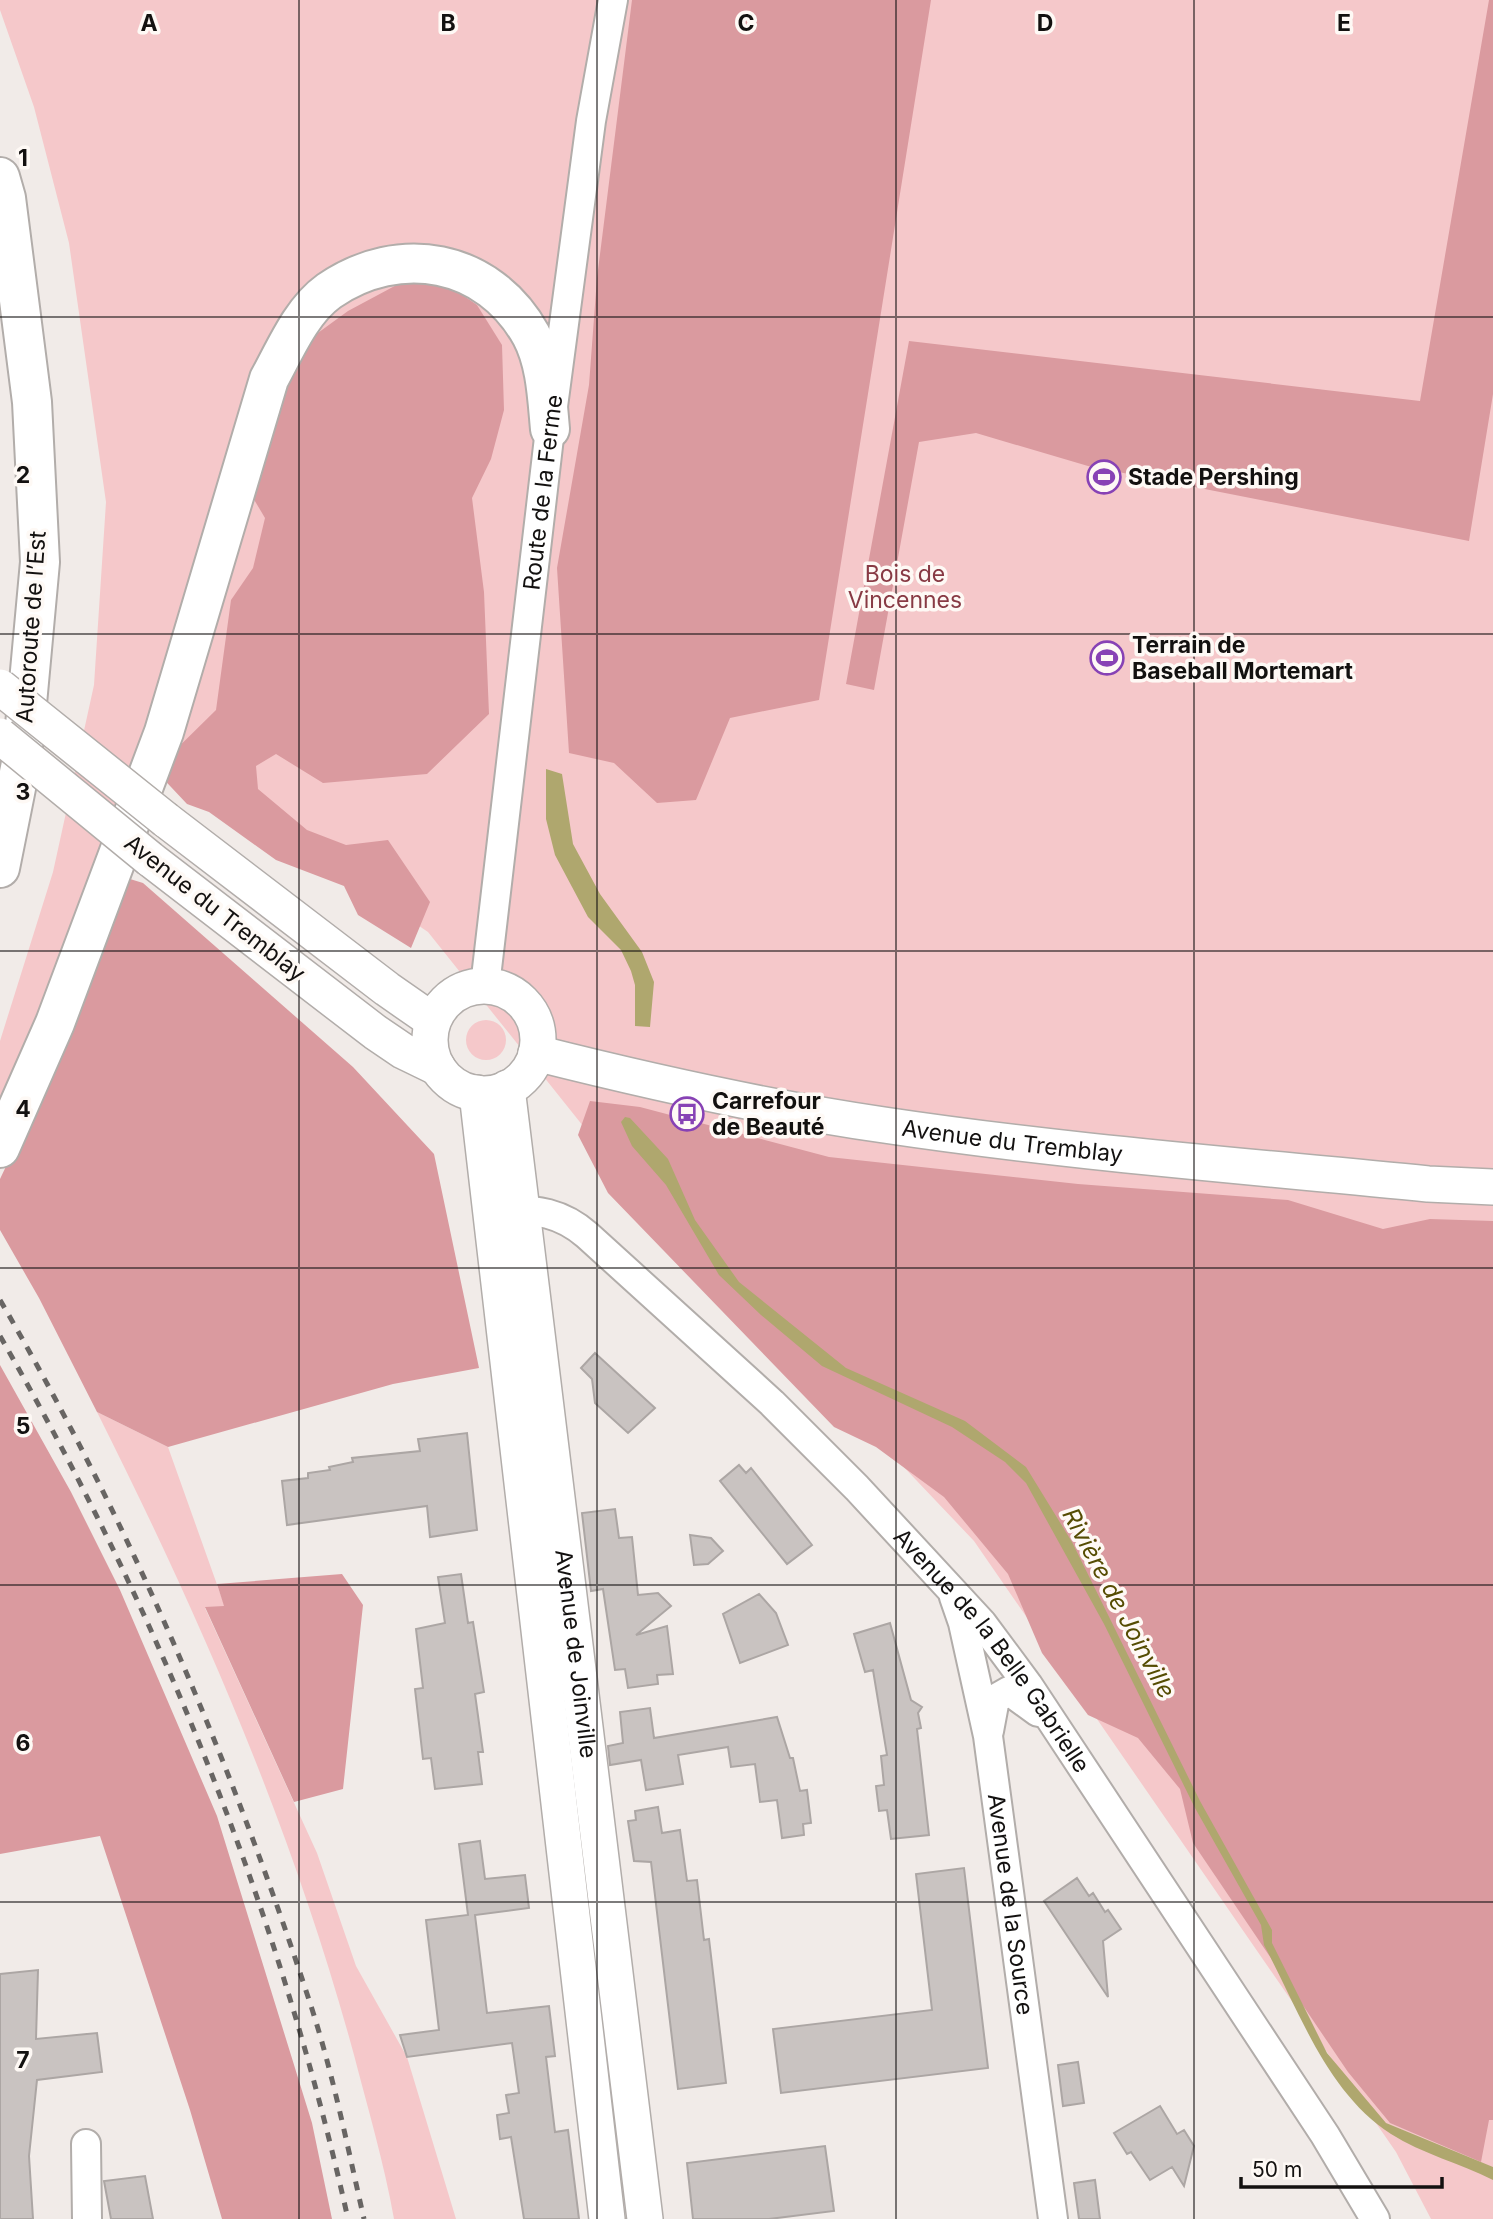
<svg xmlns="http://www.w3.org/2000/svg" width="1493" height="2219" font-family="Inter,sans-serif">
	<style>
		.green { fill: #f5c8ca }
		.forest { fill: #da9a9f }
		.water { fill: #afa76e }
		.building { fill: #c9c3c1; stroke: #aca6a4; stroke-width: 2 }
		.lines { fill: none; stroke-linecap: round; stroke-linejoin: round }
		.minor-casing { stroke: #b2adaa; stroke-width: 32 }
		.major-casing { stroke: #b2adaa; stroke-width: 38 }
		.highway-casing { stroke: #b2adaa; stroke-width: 42 }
		.minor { stroke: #fff; stroke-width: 28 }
		.major { stroke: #fff; stroke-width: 35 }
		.highway { stroke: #fff; stroke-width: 38 }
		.rail { stroke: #686563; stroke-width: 5; stroke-dasharray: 9 9; stroke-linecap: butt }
		.major-bridge-casing { stroke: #b2adaa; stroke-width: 38; stroke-linecap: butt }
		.major-bridge { stroke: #fff; stroke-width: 35 }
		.grid { fill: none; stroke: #131110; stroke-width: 2; stroke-opacity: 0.55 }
		.labels { text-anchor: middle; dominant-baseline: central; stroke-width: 7; stroke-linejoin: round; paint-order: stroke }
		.poi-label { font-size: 23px; font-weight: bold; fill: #131110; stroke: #fef9f5; text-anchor: start }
		.street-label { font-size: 23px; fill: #131110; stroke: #fef9f5 }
		.park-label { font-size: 23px; fill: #883a44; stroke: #fef9f5 }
		.water-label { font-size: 24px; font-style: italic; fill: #554c02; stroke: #fef9f5 }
		.grid-label { font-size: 23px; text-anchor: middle; font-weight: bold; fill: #131110; stroke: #fef9f5; stroke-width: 7; stroke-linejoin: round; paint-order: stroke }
	</style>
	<rect width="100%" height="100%" fill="#f1ebe8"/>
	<path class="green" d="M0 0H1493V2219H1431L1396 2152 974 1541 599 1146 428 932 140 738 70 942 0 1114V1041L53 872 94 685 106 502 69 243 34 107 0 10Z
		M466 1040a20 20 0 1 1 40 0a20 20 0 1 1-40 0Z
		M97 1412 168 1447 225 1607 205 1608 317 1853 356 1966 407 2057 456 2219H394C384 2163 368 2109 354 2055 293 1830 201 1619 97 1412Z"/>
	<path class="forest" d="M632 0H931L819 700 730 718 696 800 657 803 614 763 569 753 557 568 589 385 597 278Z
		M1489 0H1493V394L1469 541 1088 466 976 433 919 442 874 690 846 684 909 341 1420 401Z
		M435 276 477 305 502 345 504 410 491 459 472 498 484 592 489 714 427 774 323 783 276 754 256 766 258 789 307 830 346 845 388 840 430 902 411 948 358 915 344 886 276 860 209 812 187 804 155 770 216 710 231 600 253 568 265 518 249 491 300 346 348 311 404 281Z
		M130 879 143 883 353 1067 434 1154 479 1368 393 1384 168 1447 97 1412 39 1298 0 1230V1179L70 1032Z
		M590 1101 640 1107 829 1157 1078 1184 1288 1200 1383 1229 1430 1219 1493 1221V2120H1489L1481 2162 1390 2123 1348 2072 1193 1843 1180 1789 1138 1738 1088 1715 1042 1653 1008 1574 944 1497 876 1447 834 1427 608 1193 578 1135Z
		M0 1365 71 1492 120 1590 217 1816 312 2123 332 2219H222L190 2110 100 1836 0 1854Z
		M342 1574 363 1605 343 1789 294 1802 205 1607 224 1606 217 1584Z"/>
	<path class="water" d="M546 769 562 774 573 844 600 894 642 952 654 982 650 1027 635 1026V985L631 971 621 950 588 917 555 855 546 819Z
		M625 1117 630 1118 668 1159 695 1220 739 1282 846 1368 965 1421 1026 1467 1072 1542 1200 1801 1272 1930V1943L1327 2053 1386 2123 1493 2167V2180C1460 2163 1422 2154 1391 2134 1326 2092 1299 2010 1264 1945L1261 1925 1195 1808 1104 1624 1026 1483 1005 1462 952 1427 822 1366 761 1315 719 1275 666 1185 632 1146 621 1122Z"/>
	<path class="building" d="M595 1353 655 1408 628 1433 595 1403 592 1379 581 1368Z
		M467 1433 477 1530 430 1537 427 1506 287 1525 282 1481 308 1478V1473L330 1470 329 1467 353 1462 352 1458 420 1451 418 1439Z
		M739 1465 746 1473 751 1468 812 1545 787 1564 720 1481Z
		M615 1509 619 1538 632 1537 638 1595 658 1593 671 1606 636 1635 667 1626 673 1674 657 1675 658 1684 628 1688 625 1669 615 1670 603 1589 591 1591 582 1513Z
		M690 1535 711 1538 723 1551 708 1564 694 1565Z
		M461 1574 468 1623 473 1622 484 1692 475 1694 483 1752H478L482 1784 435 1789 431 1758 423 1759 415 1689 423 1688 416 1629 445 1623 438 1577Z
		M759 1594 776 1613 788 1645 740 1663 723 1614Z
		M890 1623 911 1700 922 1707 918 1713 921 1728 917 1729 929 1835 891 1839 887 1810 879 1811 876 1786 884 1785 881 1756 887 1755 873 1670 865 1672 854 1634Z
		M650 1708 654 1738 777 1717 790 1758H793L800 1791 807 1790 811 1823 803 1824 804 1835 782 1838 777 1800 760 1802 755 1764 731 1767 728 1747 678 1755 683 1784 646 1790 641 1760 610 1765 608 1746 623 1743 620 1712Z
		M658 1807 662 1833 680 1830 687 1881 697 1880 704 1940 709 1939 726 2083 678 2089 651 1862 634 1861 628 1821 636 1820 635 1811Z
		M480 1841 485 1879 525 1875 529 1908 475 1915 487 2013 549 2006 555 2056 546 2057 555 2132 568 2130 579 2219H524L511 2137 500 2139 497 2115 509 2113 506 2095 519 2093 512 2043 407 2057 400 2035 439 2030 426 1920 468 1915 459 1844Z
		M964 1868 988 2068 781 2093 773 2029 932 2010 916 1874Z
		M1077 1878 1089 1896 1093 1893 1105 1912 1108 1910 1121 1929 1103 1941 1108 1997 1044 1901Z
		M38 1970 36 2039 97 2033 102 2072 37 2080 29 2156 33 2219H0V1974Z
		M1078 2062 1084 2103 1063 2106 1058 2065Z
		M1160 2106 1177 2134 1184 2130 1194 2146 1184 2186 1172 2167 1150 2180 1131 2152 1127 2154 1114 2133Z
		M825 2146 834 2211 769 2219H693L687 2163Z
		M145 2176 153 2219H111L104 2181Z
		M1095 2180 1100 2219H1079L1074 2183Z"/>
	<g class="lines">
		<defs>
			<g id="minor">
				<path id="s1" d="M485 986 550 429 591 121 613 0"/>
				<path id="s2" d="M503 1210C536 1209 562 1213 587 1235L772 1403 857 1488 982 1623 1028 1685 1325 2135 1375 2219"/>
				<path id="s3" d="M954 1597 963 1623 988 1736 1053 2219"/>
				<path d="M989 1731 995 1699 1009 1691 1038 1712"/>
				<path d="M86 2144 87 2219"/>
			</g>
			<g id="major">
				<path d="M166 820 387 989 433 1021"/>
				<path d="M150 859 375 1032 403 1051 438 1068"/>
				<circle cx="484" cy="1040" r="54"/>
				<path id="s4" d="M536 1053C651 1082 767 1108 884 1125 1064 1152 1247 1166 1428 1184L1493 1187"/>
				<path id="s5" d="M507 1088 645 2219"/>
				<path d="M477 1093 607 2219"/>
			</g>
			<path id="highway" d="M0 177 6 198 32 402 40 562 22 758 0 868
				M0 1148 55 1023 164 732 269 379C285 350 301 311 329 291 399 243 488 258 531 335 546 363 547 397 550 429"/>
		</defs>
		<use href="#minor" class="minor-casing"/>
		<use href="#major" class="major-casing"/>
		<use href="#highway" class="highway-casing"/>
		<use href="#minor" class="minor"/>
		<use href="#major" class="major"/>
		<use href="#highway" class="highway"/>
		<path class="rail" d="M0 1300C130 1523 232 1763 312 2009 334 2078 348 2149 364 2219
			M0 1336C159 1612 279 1908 348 2219"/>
		<defs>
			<path id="major-bridge" d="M0 687 166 820
				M0 736 150 859"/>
		</defs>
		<use href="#major-bridge" class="major-bridge-casing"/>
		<use href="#major-bridge" class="major-bridge"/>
	</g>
	<path class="grid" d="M299 0V2219M597 0V2219M896 0V2219M1194 0V2219M0 317H1493M0 634H1493M0 951H1493M0 1268H1493M0 1585H1493M0 1902H1493"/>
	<defs>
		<symbol id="stadium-ring" viewBox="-11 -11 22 22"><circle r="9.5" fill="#fef9f5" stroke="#8742b5" stroke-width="1.5"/><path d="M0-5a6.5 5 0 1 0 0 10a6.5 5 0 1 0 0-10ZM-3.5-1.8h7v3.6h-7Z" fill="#8742b5"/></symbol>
		<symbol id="bus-ring" viewBox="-11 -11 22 22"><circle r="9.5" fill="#fef9f5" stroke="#8742b5" stroke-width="1.5"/><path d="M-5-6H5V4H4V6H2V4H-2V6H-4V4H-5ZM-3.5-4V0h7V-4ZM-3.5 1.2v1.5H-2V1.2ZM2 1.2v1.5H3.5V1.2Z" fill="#8742b5"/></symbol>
	</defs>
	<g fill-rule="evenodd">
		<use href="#stadium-ring" x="1085" y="458" width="38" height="38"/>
		<use href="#stadium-ring" x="1088" y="639" width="38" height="38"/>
		<use href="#bus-ring" x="668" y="1095" width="38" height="38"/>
	</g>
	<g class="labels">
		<g class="poi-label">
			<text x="1128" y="477">Stade Pershing</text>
			<text x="1132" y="645">Terrain de<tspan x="1132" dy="26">Baseball Mortemart</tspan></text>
			<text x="712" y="1101">Carrefour<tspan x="712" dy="26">de Beauté</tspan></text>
		</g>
		<g class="street-label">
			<text stroke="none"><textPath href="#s1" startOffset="497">Route de la Ferme</textPath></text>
			<text transform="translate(31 627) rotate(-86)">Autoroute de l’Est</text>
			<text transform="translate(215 908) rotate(38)">Avenue du Tremblay</text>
			<text stroke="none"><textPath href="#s4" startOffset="485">Avenue du Tremblay</textPath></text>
			<text stroke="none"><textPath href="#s2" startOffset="672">Avenue de la Belle Gabrielle</textPath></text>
			<text stroke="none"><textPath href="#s5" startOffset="570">Avenue de Joinville</textPath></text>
			<text stroke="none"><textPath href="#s3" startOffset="313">Avenue de la Source</textPath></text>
		</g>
		<g class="park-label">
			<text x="905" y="574">Bois de<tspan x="905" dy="26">Vincennes</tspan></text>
		</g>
		<g class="water-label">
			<text transform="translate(1119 1603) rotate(62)">Rivière de Joinville</text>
		</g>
	</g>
	<g class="grid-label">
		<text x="149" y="31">A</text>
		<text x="448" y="31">B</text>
		<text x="746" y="31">C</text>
		<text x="1045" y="31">D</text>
		<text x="1344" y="31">E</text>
		<text x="23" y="166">1</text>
		<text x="23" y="483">2</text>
		<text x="23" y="800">3</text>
		<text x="23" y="1117">4</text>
		<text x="23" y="1434">5</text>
		<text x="23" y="1751">6</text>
		<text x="23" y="2068">7</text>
	</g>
	<path d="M1241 2177v10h201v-10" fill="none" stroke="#131110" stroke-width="3.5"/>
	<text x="1252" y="2177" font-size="21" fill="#131110" stroke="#fef9f5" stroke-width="5" paint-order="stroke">50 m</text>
</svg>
